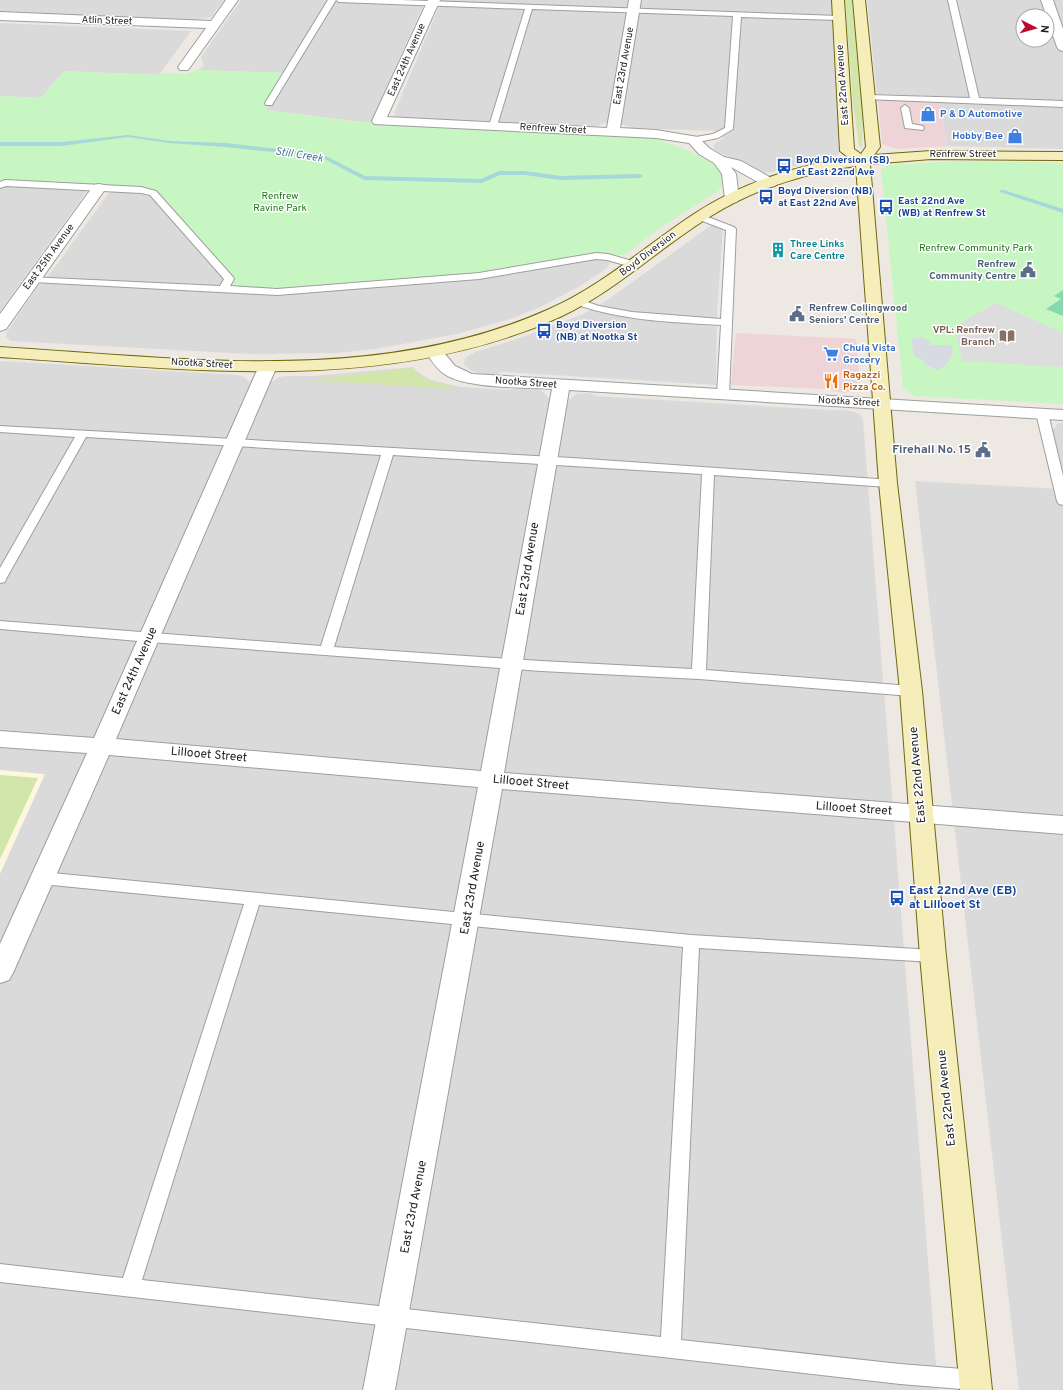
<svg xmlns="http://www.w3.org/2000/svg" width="1063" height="1390" font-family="Overpass,sans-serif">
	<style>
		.residential { fill: #dbdada; fill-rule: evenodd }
		.commercial { fill: #eed3d7 }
		.education { fill: #fdf7dd }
		.grass { fill: #d2e6ac }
		.park { fill: #c7f6c2 }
		.pitch { fill: #85d9aa }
		.parking { fill: #ddd }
		.plaza { fill: #d8dae3 }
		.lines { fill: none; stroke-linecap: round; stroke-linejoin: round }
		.stream { fill: #a6d7d9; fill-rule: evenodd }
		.lane-casing { stroke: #9e9e9e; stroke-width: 2 }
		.street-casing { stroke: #9e9e9e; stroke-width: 2 }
		.secondary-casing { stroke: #6e670b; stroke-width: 2 }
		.lane { fill: #fff; fill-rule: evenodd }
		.street { fill: #fff; fill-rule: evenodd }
		.secondary { fill: #f6eeba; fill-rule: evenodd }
		.labels { text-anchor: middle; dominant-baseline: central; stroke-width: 3; stroke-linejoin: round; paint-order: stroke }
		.far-street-label { font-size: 10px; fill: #1d1d1d; stroke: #fff }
		.far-shop-label { font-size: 10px; font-weight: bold; fill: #366cbe; stroke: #fff; text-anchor: start }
		.far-transit-label { font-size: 10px; font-weight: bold; fill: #164399; stroke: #fff; text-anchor: start }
		.far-park-label { font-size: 10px; fill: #1b7511; stroke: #fff }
		.far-culture-label { font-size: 10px; font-weight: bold; fill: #0d838f; stroke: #fff; text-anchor: start }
		.far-service-label { font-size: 10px; font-weight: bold; fill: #4e5e75; stroke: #fff; text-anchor: end }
		.far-education-label { font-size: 10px; font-weight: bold; fill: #785e54; stroke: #fff; text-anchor: end }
		.far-food-label { font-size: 10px; font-weight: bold; fill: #c56008; stroke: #fff; text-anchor: start }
		.far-water-label { font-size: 11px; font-style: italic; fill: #467990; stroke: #fff }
		.service-label { font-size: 12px; font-weight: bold; fill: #4e5e75; stroke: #fff; text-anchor: end }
		.street-label { font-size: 12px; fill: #1d1d1d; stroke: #fff }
		.transit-label { font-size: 12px; font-weight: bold; fill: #164399; stroke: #fff; text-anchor: start }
	</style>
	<rect width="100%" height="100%" fill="#eee8e3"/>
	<path class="residential" d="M0 0H224L211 17 195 20 0 12Z
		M241 0H831L839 152 838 155 831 157 771 172H760L754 171 715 150 714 148V144L724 138 718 131 630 128 624 125 605 123 594 127 510 124 396 117 394 113 439 7 423 6 370 123 265 110 288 73 198 70 204 66 201 57Z
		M867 0H1063V101L877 94ZM1023 16H1047V40H1023Z
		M0 23 191 31 159 75 64 71 41 98 0 96Z
		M940 100 1063 106V149L947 146Z
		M0 185 90 187 0 311Z
		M115 189 604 260 610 263 607 268 582 285 540 307 511 319 457 334 376 349 336 353 250 354 10 341 6 337V333L37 288 50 274 108 194Z
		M714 225 722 227 723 229 717 312 716 385 502 372 493 375 473 372 467 367 464 364 465 358 475 352 517 339 583 314 606 301 710 226Z
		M0 361 237 375 244 377 248 381 272 382 279 377 286 376H312L413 367 419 373 431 380 461 387 508 390 518 388 537 389 544 392 548 398 571 399 576 394 590 393 596 396 830 410H844L855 412 860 415 863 420 938 1390H0Z
		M1058 423H1063V1390H1019L915 481 1060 489 1046 429H1054Z"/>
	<path class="commercial" d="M889 98 940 100 947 146 897 149 882 144 878 100Z
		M736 333 856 339 860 385 854 391 844 393 825 389 731 385Z"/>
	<path class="education" d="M0 770 45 774 0 874Z"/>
	<path class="grass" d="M845 0H853L863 113 862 147 859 146 853 103Z
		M410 368 415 369C423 382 439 383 453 386L452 389 309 380Z
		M0 775 38 778 0 859Z"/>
	<path class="park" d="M198 70 288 73 266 110 355 122 649 137C675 145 701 153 722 171 724 181 725 185 717 192L660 228 625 255 586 256 479 276 277 292 224 289 229 279 153 193 0 185V96L41 98 64 71 158 75 160 73 185 74Z
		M960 161 1063 163V404L915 396 906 391 903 388 881 169 888 165Z"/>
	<path class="pitch" d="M1063 290V316L1046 309 1061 299 1054 296Z"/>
	<path class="parking" d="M996 303 1063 333V367L962 361 955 326Z"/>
	<path class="plaza" d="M922 337 928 340 931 345H951L953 355 945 366 937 370 923 363 926 361 914 356 911 339Z"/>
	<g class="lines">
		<path class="stream" d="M128 135 169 141 226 143 322 154 365 176 481 179 499 171H525L560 176 640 174 643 176 640 178 560 180 525 175H500L482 183 364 180 321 157 226 147 169 143 128 137 62 146H0V142H62Z
			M1000 190H1004L1063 209V213L1000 192Z"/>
		<defs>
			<path id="lane" d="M328 0H401L839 16 843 18 839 20 741 17 733 129 718 138 693 143 690 142 689 140 690 138 713 134 725 128 733 16 532 9 497 126 493 129 489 126 525 9 339 2 336 0 273 103 272 105H266L265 103Z
				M948 0H956L979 98 1063 101V107L866 99 865 97 866 95H869L970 98Z
				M905 105 909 108 912 124 923 126 924 128 923 130 905 128 901 108Z
				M5 180 141 187 156 191 233 277 234 279 230 286 277 289 479 273 596 253 608 254 639 263 640 265 635 268 607 260 596 259 479 279 277 295 33 282 29 281 28 279 29 277 220 286 224 279 150 195 141 193 6 186 0 188V182Z
				M700 214 734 227 736 229 729 395 723 398 717 395 721 325C672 322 623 321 575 304L574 302 579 299 599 306 632 312 721 319 726 230 697 219 695 217Z
				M1042 410 1046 411 1048 413 1063 476V505L1059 504 1057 501 1036 413 1038 411Z
				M0 426 572 458 892 480 894 483 892 486 888 487 714 475 706 670 911 686 916 688 918 691 916 694 911 696 699 679 541 671 150 642 0 629V621L321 646 381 455 86 437 6 579 5 582 0 583V568L75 437 0 432ZM393 455 702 474 692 669 541 661 334 647Z
				M42 872 691 935 933 950 939 951 941 956 939 961 933 962 699 948 681 1340 900 1364 975 1370 982 1373 985 1380 982 1387 974 1390 900 1384 0 1282V1264L123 1278 244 904 42 884 36 882 34 878 36 874ZM259 905 683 947 661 1337 142 1280Z"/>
			<path id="street" d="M226 0H238L188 70H180L178 67 206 28 0 20V12L211 21Z
				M428 0H440L387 117 607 128 629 0H641L620 128 656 130 698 137 709 148 724 157 741 161 775 180 777 183 775 186 770 187 765 186 731 167 736 174 739 199 737 202 732 203 727 202 725 199 722 174 714 163 699 154 689 143 656 138 374 124 372 121Z
				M1041 0H1053L1063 29V51L1059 50 1057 47Z
				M99 184 104 185 106 188 6 329 0 331V314L94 185Z
				M434 347 440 348 455 366 472 374 1063 410V420L569 390 504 773 1063 816V834L502 789 395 1390H363L478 787 109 755 13 973 9 980 0 983V944L87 753 0 747V731L94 738 259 366 262 362 268 361 274 362 277 366 116 739 481 771 552 389C525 387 463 389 443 373 436 368 431 360 426 352L428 348Z"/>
			<path id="secondary" d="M832 0H844L854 149 861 154 866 147 853 0H865L880 147 874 155 931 151 1063 152V160L931 159 870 164 897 483 922 691 946 956 992 1390H960L920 956 900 691 879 483 856 166C806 173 754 189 711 216 659 248 616 291 560 317 386 396 184 369 0 357V347C181 358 376 386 547 310 603 286 647 244 697 212 742 183 797 165 849 158L840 151Z"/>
		</defs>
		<use href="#lane" class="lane-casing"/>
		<use href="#street" class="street-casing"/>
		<use href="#secondary" class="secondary-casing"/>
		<use href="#lane" class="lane"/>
		<use href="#street" class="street"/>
		<use href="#secondary" class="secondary"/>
	</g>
	<defs>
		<symbol id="shop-bare" viewBox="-9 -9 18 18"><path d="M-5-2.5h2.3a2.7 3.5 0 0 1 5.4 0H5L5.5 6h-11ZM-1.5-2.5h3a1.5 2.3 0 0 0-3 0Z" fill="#3f7fe0" stroke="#fff" stroke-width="2.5" paint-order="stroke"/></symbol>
		<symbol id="bus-bare" viewBox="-9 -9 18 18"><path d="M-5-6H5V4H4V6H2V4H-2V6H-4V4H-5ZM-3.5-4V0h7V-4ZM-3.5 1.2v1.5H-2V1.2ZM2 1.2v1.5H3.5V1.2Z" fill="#1a4fb4" stroke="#fff" stroke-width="2.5" paint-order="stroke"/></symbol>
		<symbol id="building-bare" viewBox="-9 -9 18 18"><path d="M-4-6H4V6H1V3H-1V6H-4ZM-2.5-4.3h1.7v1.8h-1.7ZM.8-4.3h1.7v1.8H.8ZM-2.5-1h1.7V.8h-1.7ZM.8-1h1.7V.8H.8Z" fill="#0f9aa8" stroke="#fff" stroke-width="2.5" paint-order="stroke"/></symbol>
		<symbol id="civic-bare" viewBox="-9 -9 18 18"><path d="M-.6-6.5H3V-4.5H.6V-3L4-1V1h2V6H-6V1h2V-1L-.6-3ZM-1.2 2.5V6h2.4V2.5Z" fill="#5c6f8a" stroke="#fff" stroke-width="2.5" paint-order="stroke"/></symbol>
		<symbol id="library-bare" viewBox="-9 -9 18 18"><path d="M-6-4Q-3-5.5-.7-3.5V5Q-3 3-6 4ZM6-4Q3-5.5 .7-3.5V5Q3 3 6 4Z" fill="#8d6e63" stroke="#fff" stroke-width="2.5" paint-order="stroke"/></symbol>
		<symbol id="supermarket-bare" viewBox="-9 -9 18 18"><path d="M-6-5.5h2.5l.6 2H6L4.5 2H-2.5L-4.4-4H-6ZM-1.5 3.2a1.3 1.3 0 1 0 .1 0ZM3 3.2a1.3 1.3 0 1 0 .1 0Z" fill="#3f7fe0" stroke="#fff" stroke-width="2.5" paint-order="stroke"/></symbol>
		<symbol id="restaurant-bare" viewBox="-9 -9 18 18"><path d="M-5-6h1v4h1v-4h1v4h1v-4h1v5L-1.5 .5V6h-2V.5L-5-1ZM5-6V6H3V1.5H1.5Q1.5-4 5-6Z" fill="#e8710a" stroke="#fff" stroke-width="2.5" paint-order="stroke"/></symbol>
	</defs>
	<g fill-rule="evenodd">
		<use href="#shop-bare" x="917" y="103" width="22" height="22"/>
		<use href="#shop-bare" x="1004" y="125" width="22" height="22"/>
		<use href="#bus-bare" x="773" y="155" width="22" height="22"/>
		<use href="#bus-bare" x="755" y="186" width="22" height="22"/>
		<use href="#bus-bare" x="875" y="196" width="22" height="22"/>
		<use href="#building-bare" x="767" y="239" width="22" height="22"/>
		<use href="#civic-bare" x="1017" y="259" width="22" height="22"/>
		<use href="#civic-bare" x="786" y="303" width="22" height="22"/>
		<use href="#bus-bare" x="533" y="320" width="22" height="22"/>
		<use href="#library-bare" x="996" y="325" width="22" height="22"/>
		<use href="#supermarket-bare" x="820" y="343" width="22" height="22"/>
		<use href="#restaurant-bare" x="820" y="370" width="22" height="22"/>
		<use href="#civic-bare" x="972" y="439" width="22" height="22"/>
		<use href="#bus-bare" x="886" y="887" width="22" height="22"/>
	</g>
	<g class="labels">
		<g class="far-street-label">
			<text transform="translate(107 21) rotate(2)">Atlin Street</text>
			<text transform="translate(407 60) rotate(-66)">East 24th Avenue</text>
			<text transform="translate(624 66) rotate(-80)">East 23rd Avenue</text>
			<text transform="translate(843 85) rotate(-94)">East 22nd Avenue</text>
			<text transform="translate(553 129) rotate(3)">Renfrew Street</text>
			<text x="963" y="154">Renfrew Street</text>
			<text transform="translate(648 254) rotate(-37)">Boyd Diversion</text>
			<text transform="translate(49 257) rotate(-54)">East 25th Avenue</text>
			<text transform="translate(202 364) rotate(3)">Nootka Street</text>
			<text transform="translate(526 383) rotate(4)">Nootka Street</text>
			<text transform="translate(849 402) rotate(3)">Nootka Street</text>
		</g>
		<g class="far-shop-label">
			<text x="940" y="114">P &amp; D Automotive</text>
			<text x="1003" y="136" text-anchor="end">Hobby Bee</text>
			<text x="843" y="348">Chula Vista<tspan x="843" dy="12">Grocery</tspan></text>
		</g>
		<g class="far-transit-label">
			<text x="796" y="160">Boyd Diversion (SB)<tspan x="796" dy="12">at East 22nd Ave</tspan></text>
			<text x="778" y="191">Boyd Diversion (NB)<tspan x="778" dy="12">at East 22nd Ave</tspan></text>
			<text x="898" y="201">East 22nd Ave<tspan x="898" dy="12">(WB) at Renfrew St</tspan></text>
			<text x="556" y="325">Boyd Diversion<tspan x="556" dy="12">(NB) at Nootka St</tspan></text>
		</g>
		<g class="far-park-label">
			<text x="280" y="196">Renfrew<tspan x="280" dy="12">Ravine Park</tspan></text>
			<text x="976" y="248">Renfrew Community Park</text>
		</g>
		<g class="far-culture-label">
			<text x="790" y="244">Three Links<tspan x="790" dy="12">Care Centre</tspan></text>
		</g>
		<g class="far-service-label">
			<text x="1016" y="264">Renfrew<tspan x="1016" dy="12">Community Centre</tspan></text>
			<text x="809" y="308" text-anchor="start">Renfrew Collingwood<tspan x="809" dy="12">Seniors' Centre</tspan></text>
		</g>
		<g class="far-education-label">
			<text x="995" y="330">VPL: Renfrew<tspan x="995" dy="12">Branch</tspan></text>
		</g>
		<g class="far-food-label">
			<text x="843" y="375">Ragazzi<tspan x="843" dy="12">Pizza Co.</tspan></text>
		</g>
		<g class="far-water-label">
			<text transform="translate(299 155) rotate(9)">Still Creek</text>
		</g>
		<g class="service-label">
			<text x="971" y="450">Firehall No. 15</text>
		</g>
		<g class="street-label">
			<text transform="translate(528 569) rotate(-81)">East 23rd Avenue</text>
			<text transform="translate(135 671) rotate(-66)">East 24th Avenue</text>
			<text transform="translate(209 755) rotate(5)">Lillooet Street</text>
			<text transform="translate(918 775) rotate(-95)">East 22nd Avenue</text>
			<text transform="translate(531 783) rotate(5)">Lillooet Street</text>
			<text transform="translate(854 809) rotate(4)">Lillooet Street</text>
			<text transform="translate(473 888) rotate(-80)">East 23rd Avenue</text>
			<text transform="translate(947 1098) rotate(-96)">East 22nd Avenue</text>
			<text transform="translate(414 1207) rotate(-79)">East 23rd Avenue</text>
		</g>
		<g class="transit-label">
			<text x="909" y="891">East 22nd Ave (EB)<tspan x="909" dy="14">at Lillooet St</tspan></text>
		</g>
	</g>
	<g transform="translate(1035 28) rotate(96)"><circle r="19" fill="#ffffff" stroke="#a5a5a5"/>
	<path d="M0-3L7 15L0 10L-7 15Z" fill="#bf0b2b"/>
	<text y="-6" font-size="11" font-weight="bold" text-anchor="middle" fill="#1d1d1d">N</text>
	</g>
</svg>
